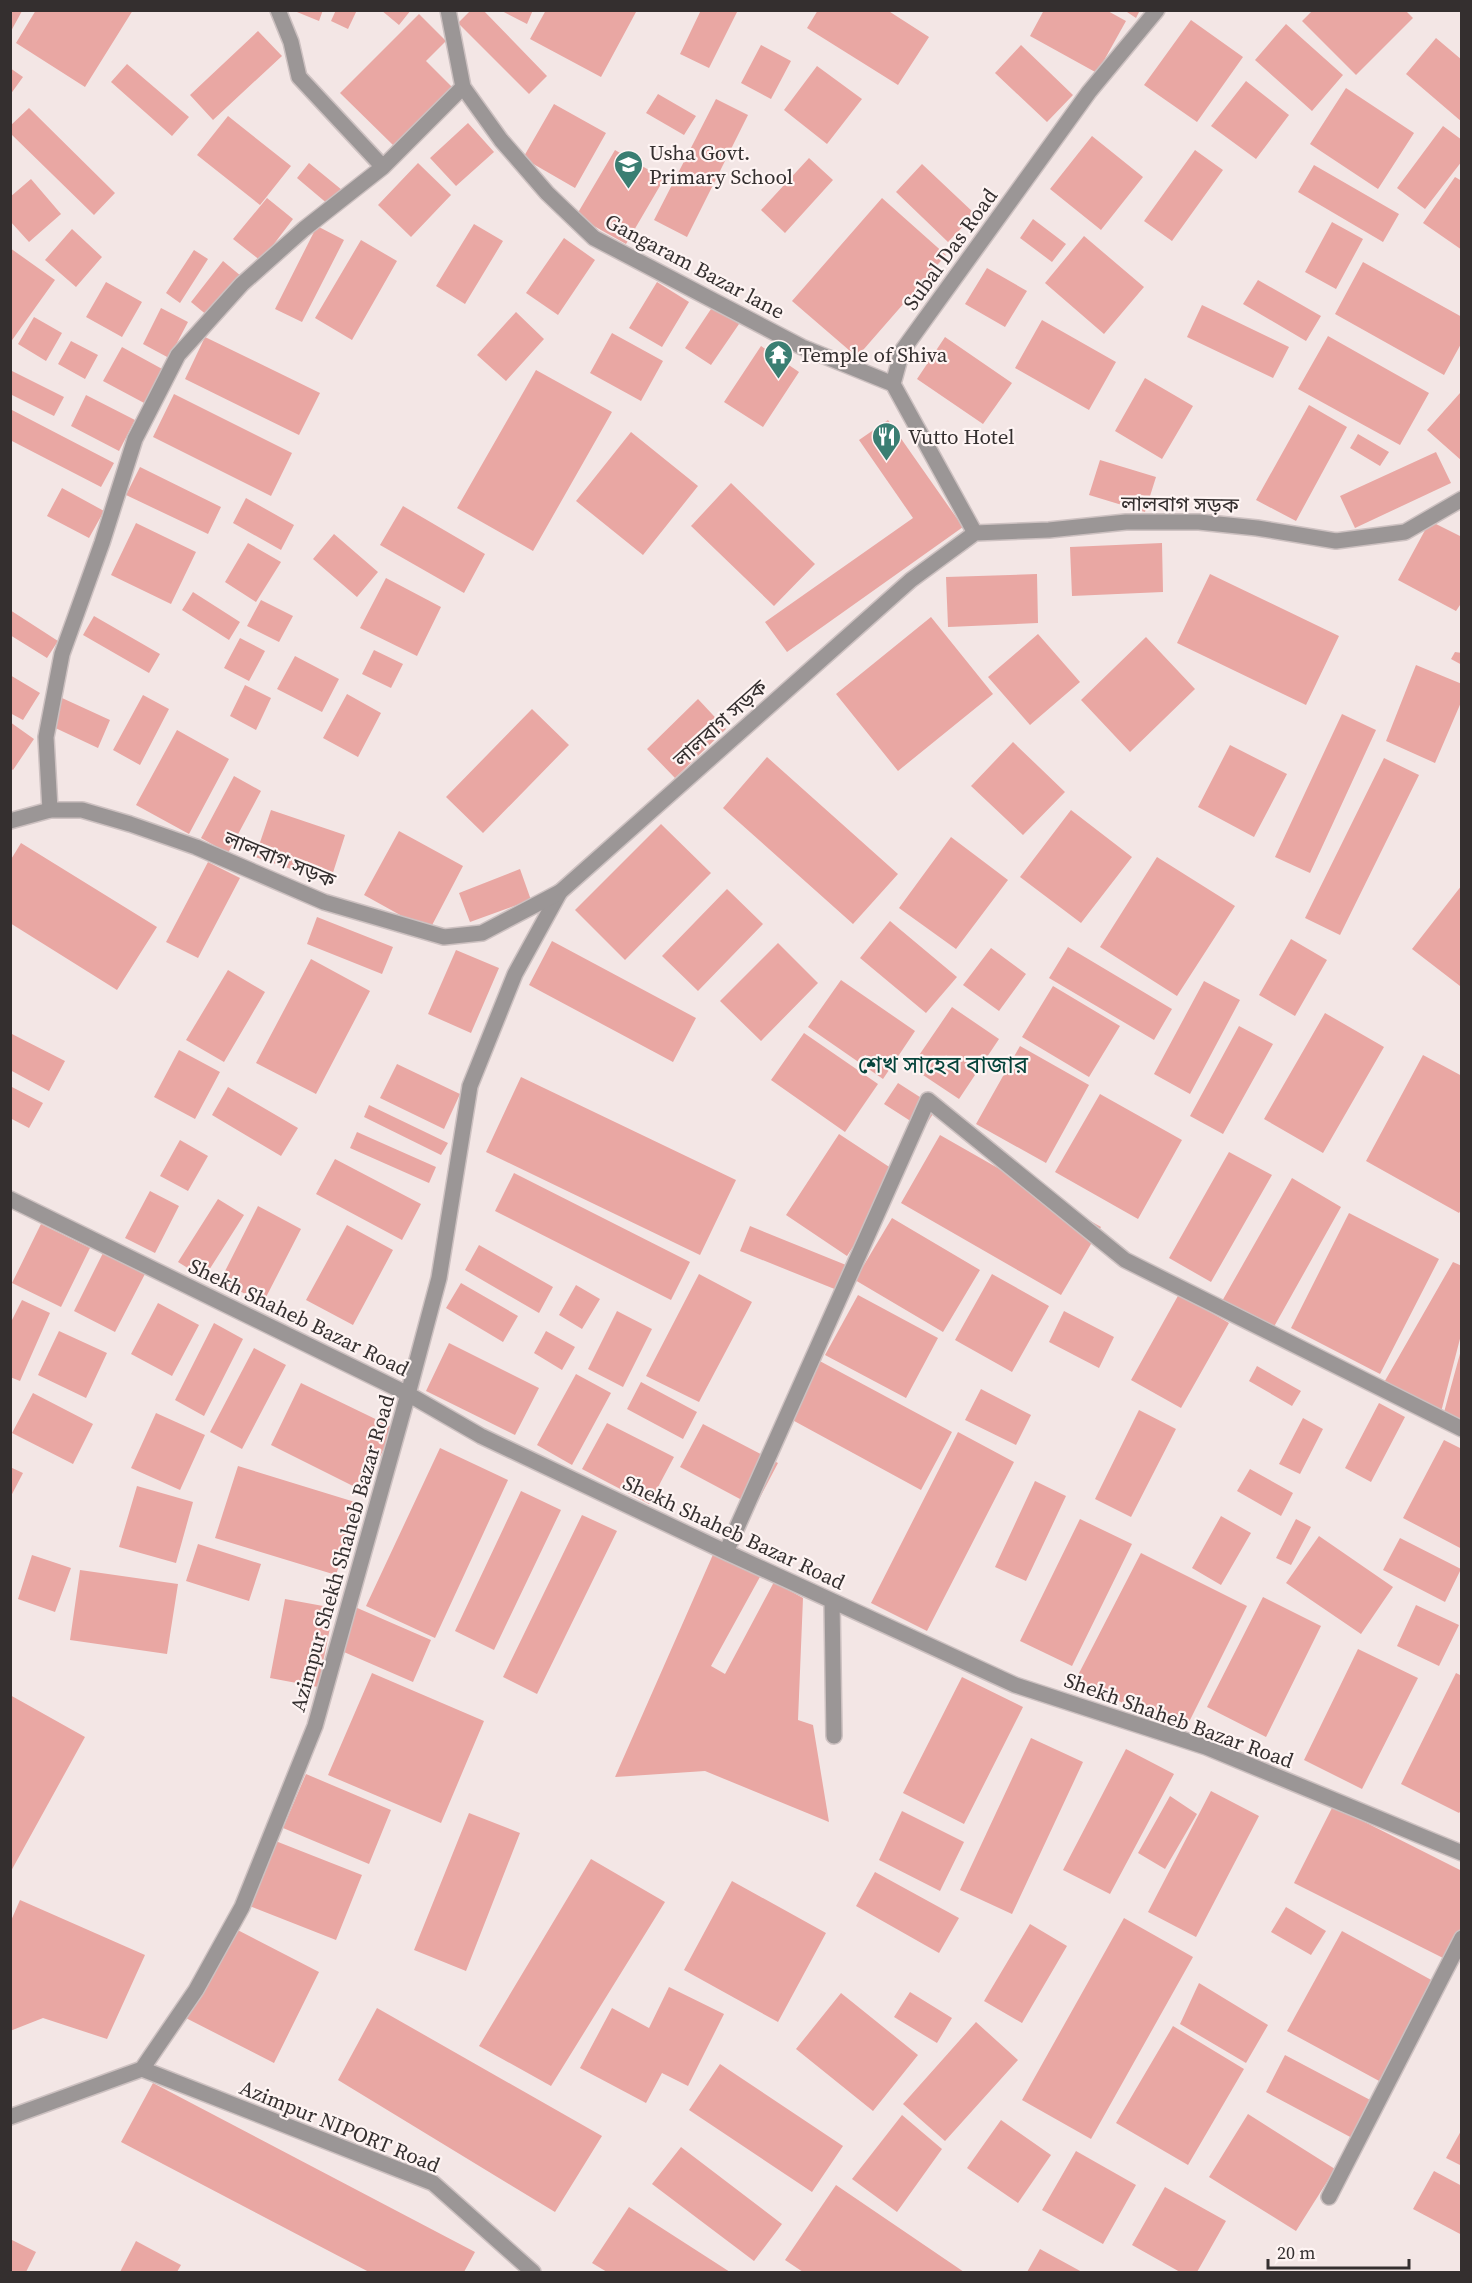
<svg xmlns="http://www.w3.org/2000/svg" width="1472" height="2283" font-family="'Source Serif 4','Noto Sans Bengali',serif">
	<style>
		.building { fill: #e9a7a3 }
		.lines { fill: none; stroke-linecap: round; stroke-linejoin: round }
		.minor-casing { stroke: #cdc1c1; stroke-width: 18 }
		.tertiary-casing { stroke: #cdc1c1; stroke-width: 18 }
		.minor { stroke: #9b9696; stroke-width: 15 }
		.tertiary { stroke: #9b9696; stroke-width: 15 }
		.labels { text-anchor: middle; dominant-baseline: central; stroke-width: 4.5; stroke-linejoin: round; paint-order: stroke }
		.poi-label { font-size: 21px; fill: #342f2f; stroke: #fef4f3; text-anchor: start }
		.street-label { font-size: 21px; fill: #342f2f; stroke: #fef4f3 }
		.quarter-label { font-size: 24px; fill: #06443b; stroke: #fef4f3 }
	</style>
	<rect width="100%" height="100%" fill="#f3e6e5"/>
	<path class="building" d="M10 10 22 11 10 33Z
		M36 10H133L85 87 16 43Z
		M292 10H323L319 21Z
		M336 10H357L348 29 331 21Z
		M381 10H411L399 25Z
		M471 10H483L547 76 529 94 458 23Z
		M500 10H533L527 24Z
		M546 10H634L636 12 601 77 530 39Z
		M701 10H738L709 68 680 54Z
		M818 10H887L929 37 898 85 807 28Z
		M1044 10H1106L1126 21 1097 73 1030 36Z
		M1124 10H1140L1136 18Z
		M1313 10H1405L1413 18 1356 75 1302 21Z
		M419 14 446 41 426 61 452 87 394 146 340 93Z
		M1191 20 1243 57 1197 122 1144 85Z
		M1286 24 1343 75 1312 111 1255 60Z
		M258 31 282 56 213 120 190 95Z
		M1436 38 1462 60V122L1406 74Z
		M761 45 791 61 771 99 741 83Z
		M1021 45 1073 95 1047 122 995 73Z
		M127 64 189 117 172 136 111 82Z
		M817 66 862 99 827 144 784 110Z
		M10 68 23 77 10 95Z
		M1246 81 1289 115 1256 159 1211 126Z
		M1346 88 1414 133 1378 189 1310 144Z
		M658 94 696 116 684 135 646 113Z
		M716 99 748 115 687 237 654 220Z
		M554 104 606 133 575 188 523 158Z
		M29 108 115 193 94 215 10 133V126Z
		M228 116 291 166 260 205 197 155Z
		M468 123 494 152 456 186 430 158Z
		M1443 126 1462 140V161L1425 209 1397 188Z
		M1092 136 1143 177 1101 230 1050 189Z
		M615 150 664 179 626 244 576 216Z
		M1195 150 1223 170 1172 241 1144 221Z
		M809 158 833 180 785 233 761 210Z
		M309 163 342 190 329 205 297 178Z
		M418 163 451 195 411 237 378 205Z
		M922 164 975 214 948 242 896 192Z
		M1314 165 1399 214 1383 242 1298 192Z
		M1455 177 1462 181V250L1423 223Z
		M31 179 61 214 29 242 10 221V197Z
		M267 198 293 219 261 261 233 239Z
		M882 198 946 255 857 357 792 301Z
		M1033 219 1066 244 1052 262 1020 238Z
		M1332 222 1363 239 1336 289 1305 272Z
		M474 224 503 241 465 304 436 286Z
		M317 226 344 240 302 322 275 309Z
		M72 229 102 257 76 287 45 260Z
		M1084 236 1144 287 1104 334 1045 283Z
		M564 238 595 260 558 315 526 293Z
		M361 240 397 261 352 340 315 318Z
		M10 248 55 280 10 343Z
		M194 250 208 259 180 303 166 293Z
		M223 261 241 276 208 316 191 302Z
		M1363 262 1462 317V342L1444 375 1335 314Z
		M987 268 1027 291 1005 327 965 304Z
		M1258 280 1321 316 1306 341 1243 304Z
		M106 282 142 302 122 337 86 317Z
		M657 282 689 302 662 347 629 328Z
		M1202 305 1289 347 1273 378 1187 337Z
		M713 306 739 324 711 365 685 348Z
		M161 308 188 322 169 358 143 344Z
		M516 312 544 339 506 381 477 355Z
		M34 317 62 333 46 361 18 344Z
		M1042 320 1116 362 1089 410 1015 368Z
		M612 333 663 361 641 401 590 373Z
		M1328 336 1429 393 1400 445 1298 389Z
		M205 337 320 393 299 435 185 379Z
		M945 337 1012 383 983 424 917 379Z
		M71 341 98 355 85 379 58 364Z
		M761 346 799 372 763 427 724 402Z
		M122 347 164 370 146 404 103 381Z
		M10 370 64 397 54 416 10 394Z
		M536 370 612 412 533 551 457 508Z
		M1145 378 1193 406 1162 459 1115 431Z
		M1460 393 1462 394V461L1427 430Z
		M174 394 292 453 271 496 153 437Z
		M86 395 135 420 119 451 71 426Z
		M1309 405 1347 427 1296 521 1256 500Z
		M10 409 114 463 101 487 10 440Z
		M888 420 963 527 787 652 765 622 913 518 859 440Z
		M631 432 698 486 643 555 576 501Z
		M1358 434 1389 452 1380 466 1350 448Z
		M1436 452 1451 483 1355 528 1340 496Z
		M1100 460 1156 477 1145 512 1089 495Z
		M140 467 221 507 208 534 126 495Z
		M731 483 815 564 774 606 691 526Z
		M62 488 104 511 89 538 47 516Z
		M246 498 294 525 281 550 233 523Z
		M403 506 485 554 464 593 380 545Z
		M1430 521 1462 537V602L1456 611 1398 580Z
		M136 523 196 552 171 604 111 575Z
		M334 534 378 572 357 597 313 559Z
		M248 543 281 562 256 602 225 582Z
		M1162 543 1163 592 1072 596 1070 547Z
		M1037 574 1038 623 948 627 946 577Z
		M1210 574 1339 636 1306 705 1177 643Z
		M386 578 441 607 417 656 360 628Z
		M193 592 240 622 229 640 182 610Z
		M261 600 293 616 279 642 247 626Z
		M10 610 58 641 47 658 10 635Z
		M94 616 160 654 149 673 83 635Z
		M931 617 993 694 898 771 836 694Z
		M1038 634 1080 682 1030 725 988 677Z
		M1146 637 1195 689 1130 752 1081 700Z
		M240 638 265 651 249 681 224 668Z
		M374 650 403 664 391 688 362 674Z
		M1455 652 1462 653V665L1451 659Z
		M295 656 339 679 322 712 277 689Z
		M1416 665 1462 684V700L1435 763 1386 741Z
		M10 675 40 693 23 720 10 713Z
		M245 685 271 698 256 730 230 716Z
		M347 694 381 713 358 757 323 738Z
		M143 695 169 709 140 765 113 750Z
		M62 698 110 720 98 748 49 725Z
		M698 699 726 729 675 778 647 749Z
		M532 709 569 745 483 833 446 797Z
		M1342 714 1376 730 1310 873 1275 857Z
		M10 722 34 739 13 770 10 768Z
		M177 730 229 759 189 834 136 805Z
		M1013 742 1065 792 1023 835 971 786Z
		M1230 745 1287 774 1254 837 1198 807Z
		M767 757 898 874 853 924 723 808Z
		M1384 758 1419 775 1340 935 1305 918Z
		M234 776 261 791 228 853 201 838Z
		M271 810 345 835 330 882 255 857Z
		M1071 810 1132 857 1081 923 1020 877Z
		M661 824 711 873 625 960 575 910Z
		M399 831 463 866 429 931 364 895Z
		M951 837 1008 880 956 949 899 908Z
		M21 843 157 927 117 990 10 923V861Z
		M1157 857 1235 906 1177 996 1100 947Z
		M208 862 240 878 198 958 166 942Z
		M520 869 531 900 470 922 459 893Z
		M1462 885V984L1460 986 1412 949Z
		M727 889 763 924 698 991 662 956Z
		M317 917 393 947 382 974 307 944Z
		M890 921 957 977 926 1013 860 958Z
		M1291 939 1327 960 1295 1016 1259 995Z
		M552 941 696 1018 673 1062 529 985Z
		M778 943 818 983 761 1041 720 1001Z
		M1068 947 1172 1009 1154 1040 1049 978Z
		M991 948 1026 974 999 1011 963 985Z
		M456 950 499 968 471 1033 428 1014Z
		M311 959 370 991 316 1094 256 1063Z
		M228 970 265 992 224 1062 186 1040Z
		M841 980 915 1031 883 1079 808 1027Z
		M1204 981 1240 1000 1190 1094 1154 1074Z
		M1053 986 1120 1026 1089 1077 1022 1037Z
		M952 1007 999 1039 959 1099 911 1067Z
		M1325 1013 1384 1047 1323 1153 1264 1119Z
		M1239 1026 1273 1044 1223 1134 1190 1116Z
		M10 1033 65 1061 49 1091 10 1070Z
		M804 1033 878 1084 845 1132 771 1080Z
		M1020 1046 1089 1085 1046 1163 976 1124Z
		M179 1050 220 1072 195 1119 154 1097Z
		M1423 1055 1462 1076V1208L1459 1213 1366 1161Z
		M397 1064 460 1094 444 1129 380 1098Z
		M521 1077 736 1180 700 1255 486 1152Z
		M898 1083 937 1108 923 1129 884 1104Z
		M10 1086 43 1103 29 1128 10 1118Z
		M228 1087 298 1128 281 1156 212 1115Z
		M1100 1094 1182 1140 1138 1219 1055 1172Z
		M369 1105 448 1143 441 1155 364 1117Z
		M357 1132 436 1167 429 1183 350 1148Z
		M839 1134 900 1174 847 1256 786 1215Z
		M940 1135 1101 1227 1061 1295 901 1203Z
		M180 1140 208 1156 188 1191 160 1176Z
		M1229 1152 1272 1175 1211 1282 1169 1258Z
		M335 1159 421 1204 402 1240 316 1194Z
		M514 1173 690 1262 671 1300 495 1211Z
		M1292 1178 1341 1207 1271 1332 1221 1303Z
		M150 1191 179 1206 155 1253 125 1238Z
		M218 1199 244 1215 204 1278 178 1262Z
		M258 1206 301 1229 263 1303 220 1281Z
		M1349 1213 1439 1259 1380 1374 1291 1328Z
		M892 1218 980 1270 943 1332 855 1280Z
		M41 1224 90 1248 61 1307 12 1283Z
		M347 1225 393 1250 353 1325 306 1300Z
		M750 1226 846 1265 837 1290 740 1251Z
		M479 1245 553 1287 539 1313 465 1270Z
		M104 1251 146 1272 115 1332 74 1311Z
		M1453 1262 1462 1266V1331L1440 1416 1382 1386Z
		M699 1274 752 1302 699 1402 646 1376Z
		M992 1274 1049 1306 1012 1372 955 1340Z
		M461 1283 518 1316 503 1342 446 1308Z
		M576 1285 600 1299 582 1329 559 1315Z
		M1179 1294 1229 1323 1181 1408 1131 1380Z
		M858 1295 938 1338 906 1398 825 1355Z
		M22 1300 50 1313 20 1381 10 1377V1324Z
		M158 1303 199 1325 172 1376 131 1354Z
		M617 1311 652 1329 623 1387 588 1369Z
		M1064 1311 1114 1337 1099 1368 1049 1342Z
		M214 1323 243 1339 204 1416 175 1400Z
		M59 1331 107 1353 86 1398 38 1375Z
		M546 1331 575 1347 562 1370 534 1353Z
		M449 1343 539 1388 515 1435 426 1391Z
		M254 1348 286 1365 242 1449 210 1432Z
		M1461 1350H1462V1425L1443 1416Z
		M816 1359 952 1432 921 1490 785 1416Z
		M1257 1366 1301 1391 1292 1406 1249 1381Z
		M576 1374 611 1393 572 1465 537 1445Z
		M641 1382 697 1412 683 1439 627 1409Z
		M301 1383 394 1428 363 1491 271 1445Z
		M981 1389 1031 1415 1016 1445 965 1420Z
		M33 1393 93 1424 73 1464 12 1433Z
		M1379 1403 1405 1417 1371 1482 1345 1468Z
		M1139 1410 1176 1429 1131 1517 1095 1499Z
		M156 1413 205 1435 180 1490 131 1468Z
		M1303 1418 1323 1429 1300 1474 1279 1464Z
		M607 1423 674 1457 649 1504 582 1469Z
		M703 1424 778 1463 755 1507 680 1467Z
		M958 1432 1014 1462 927 1631 871 1603Z
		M1444 1440 1462 1449V1549L1403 1518Z
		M440 1448 508 1480 435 1638 366 1606Z
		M238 1466 358 1503 336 1575 215 1538Z
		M10 1467 23 1473 10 1498Z
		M1250 1469 1293 1493 1281 1516 1237 1491Z
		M1035 1481 1066 1496 1026 1581 995 1567Z
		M137 1486 193 1502 176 1563 119 1547Z
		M521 1491 561 1510 494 1650 455 1631Z
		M582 1515 617 1531 537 1694 503 1677Z
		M1221 1516 1251 1533 1221 1585 1192 1568Z
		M1080 1519 1132 1544 1072 1666 1020 1641Z
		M1296 1519 1311 1527 1291 1565 1276 1558Z
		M1319 1536 1393 1587 1361 1634 1286 1583Z
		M1400 1538 1461 1569 1445 1602 1383 1570Z
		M198 1544 261 1564 249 1601 186 1581Z
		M715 1550 761 1575 711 1666 725 1674 774 1582 803 1598 798 1720 813 1725 829 1822 705 1771 615 1777Z
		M1141 1553 1247 1606 1183 1734 1076 1679Z
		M32 1555 71 1568 55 1612 18 1599Z
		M80 1570 178 1584 167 1654 70 1640Z
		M1263 1597 1321 1626 1266 1737 1207 1707Z
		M285 1599 334 1608 318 1687 270 1678Z
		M1416 1605 1459 1625 1439 1666 1397 1646Z
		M355 1607 431 1640 413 1682 337 1649Z
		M1358 1649 1418 1678 1362 1789 1304 1760Z
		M372 1673 484 1721 441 1823 328 1775Z
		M1456 1673 1462 1676V1809L1459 1813 1401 1784Z
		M962 1677 1023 1707 964 1824 903 1793Z
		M10 1695 85 1737 10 1873Z
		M1031 1738 1083 1762 1012 1914 960 1890Z
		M1126 1749 1174 1774 1110 1894 1063 1870Z
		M306 1774 391 1810 369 1864 283 1828Z
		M1211 1791 1259 1816 1196 1937 1148 1912Z
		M1170 1796 1197 1814 1165 1869 1138 1853Z
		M1333 1806 1462 1871V1931L1447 1960 1294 1883Z
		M902 1811 964 1842 940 1891 879 1860Z
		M469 1813 520 1833 466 1971 414 1950Z
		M273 1840 362 1875 336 1940 247 1905Z
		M591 1859 665 1902 551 2086 479 2046Z
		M875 1872 959 1918 939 1953 856 1906Z
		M732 1881 826 1933 778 2022 684 1970Z
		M20 1900 145 1955 107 2039 43 2018 10 2031V1923Z
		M1286 1907 1326 1931 1311 1955 1271 1932Z
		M1124 1918 1193 1957 1091 2139 1022 2100Z
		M226 1924 319 1972 274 2063 180 2015Z
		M1030 1924 1067 1946 1022 2023 984 2001Z
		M1342 1931 1435 1982 1381 2082 1287 2031Z
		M1199 1983 1268 2025 1246 2063 1180 2024Z
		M669 1987 724 2014 688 2086 662 2073 646 2103 580 2068 612 2008 649 2028Z
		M910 1992 952 2018 937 2043 894 2017Z
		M841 1993 918 2055 873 2111 796 2049Z
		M377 2008 602 2136 555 2212 338 2080Z
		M976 2022 1018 2060 945 2141 903 2104Z
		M1173 2026 1244 2069 1188 2165 1116 2123Z
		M1285 2055 1374 2102 1354 2139 1266 2092Z
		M720 2064 843 2146 812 2192 689 2110Z
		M153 2083 475 2252 464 2272H369L121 2142Z
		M1248 2114 1335 2169 1296 2231 1209 2177Z
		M902 2115 942 2149 897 2212 852 2179Z
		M1001 2120 1051 2155 1018 2203 967 2168Z
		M1462 2129V2166L1446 2158Z
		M681 2147 782 2224 754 2261 652 2184Z
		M1076 2151 1136 2185 1103 2244 1042 2210Z
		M1434 2171 1462 2186V2235L1413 2209Z
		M836 2185 964 2272H803L785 2260Z
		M1165 2187 1226 2221 1197 2272H1180L1132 2245Z
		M629 2207 730 2272H607L592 2263Z
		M10 2239 36 2252 26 2272H10Z
		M136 2241 181 2265 177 2272H120Z
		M1040 2249 1082 2272H1027Z"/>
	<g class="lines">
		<defs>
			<path id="minor" d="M278 10 291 42 299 77 383 167 463 87
				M448 10 463 87 501 140 547 193 594 238 802 347 893 384
				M975 533 893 384 902 351 1089 92 1157 10
				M50 810 46 737 62 654 102 543 135 439 178 355 242 284 304 229 383 167
				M10 1199 408 1394 481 1436 726 1552 1015 1685 1206 1747 1462 1853
				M726 1552 928 1100 1125 1260 1462 1429
				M832 1601 834 1736
				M142 2069 433 2183 533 2272
				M10 2117 142 2069 196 1990 242 1907 315 1726 408 1394 439 1278 470 1086 515 974 560 892
				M1329 2197 1462 1938"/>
			<path id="tertiary" d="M10 821 50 810H82L130 824 196 847 324 902 444 937 482 933 560 892 911 580 975 533 1049 530 1126 522H1199L1257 528 1336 541 1405 532 1462 499"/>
		</defs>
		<use href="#minor" class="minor-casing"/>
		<use href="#tertiary" class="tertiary-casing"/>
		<use href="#minor" class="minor"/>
		<use href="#tertiary" class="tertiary"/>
	</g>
	<defs>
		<symbol id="school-pin" viewBox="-11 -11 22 30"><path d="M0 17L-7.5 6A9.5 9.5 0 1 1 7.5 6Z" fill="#3a7e72" stroke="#fef4f3"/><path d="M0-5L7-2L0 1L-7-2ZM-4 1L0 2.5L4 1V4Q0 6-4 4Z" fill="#fff"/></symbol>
		<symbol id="temple-pin" viewBox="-11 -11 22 30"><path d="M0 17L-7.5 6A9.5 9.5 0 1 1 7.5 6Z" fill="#3a7e72" stroke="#fef4f3"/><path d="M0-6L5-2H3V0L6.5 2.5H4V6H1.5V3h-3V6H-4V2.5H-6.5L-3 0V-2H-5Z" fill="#fff"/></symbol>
		<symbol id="restaurant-pin" viewBox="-11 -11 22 30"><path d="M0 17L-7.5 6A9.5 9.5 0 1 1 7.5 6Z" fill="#3a7e72" stroke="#fef4f3"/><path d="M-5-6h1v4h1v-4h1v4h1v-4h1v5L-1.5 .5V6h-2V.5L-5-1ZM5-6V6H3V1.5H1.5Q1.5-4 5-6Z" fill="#fff"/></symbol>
	</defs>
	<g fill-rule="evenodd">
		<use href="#school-pin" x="612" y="148" width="33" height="45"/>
		<use href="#temple-pin" x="762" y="338" width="33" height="45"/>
		<use href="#restaurant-pin" x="870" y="420" width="33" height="45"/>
	</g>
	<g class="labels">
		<g class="poi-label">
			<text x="649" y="152">Usha Govt.<tspan x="649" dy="24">Primary School</tspan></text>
			<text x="799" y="354">Temple of Shiva</text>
			<text x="908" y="436">Vutto Hotel</text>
		</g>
		<g class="street-label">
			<text transform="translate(950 249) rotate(-54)">Subal Das Road</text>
			<text transform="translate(695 266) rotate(28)">Gangaram Bazar lane</text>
			<text transform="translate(1180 504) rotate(1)">লালবাগ সড়ক</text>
			<text transform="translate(720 723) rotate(-42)">লালবাগ সড়ক</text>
			<text transform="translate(280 859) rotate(22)">লালবাগ সড়ক</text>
			<text transform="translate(299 1317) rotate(26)">Shekh Shaheb Bazar Road</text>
			<text transform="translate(734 1532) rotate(25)">Shekh Shaheb Bazar Road</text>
			<text transform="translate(342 1553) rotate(-74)">Azimpur Shekh Shaheb Bazar Road</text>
			<text transform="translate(1179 1720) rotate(20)">Shekh Shaheb Bazar Road</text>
			<text transform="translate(340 2126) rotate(22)">Azimpur NIPORT Road</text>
		</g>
		<g class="quarter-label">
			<text x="943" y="1064">শেখ সাহেব বাজার</text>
		</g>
	</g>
	<rect width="1472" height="2283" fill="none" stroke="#342f2f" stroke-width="24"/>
	<path d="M1268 2259v9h141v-9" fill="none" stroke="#342f2f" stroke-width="3"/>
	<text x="1277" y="2259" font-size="18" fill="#342f2f" stroke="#fef4f3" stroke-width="4.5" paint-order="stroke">20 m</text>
</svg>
